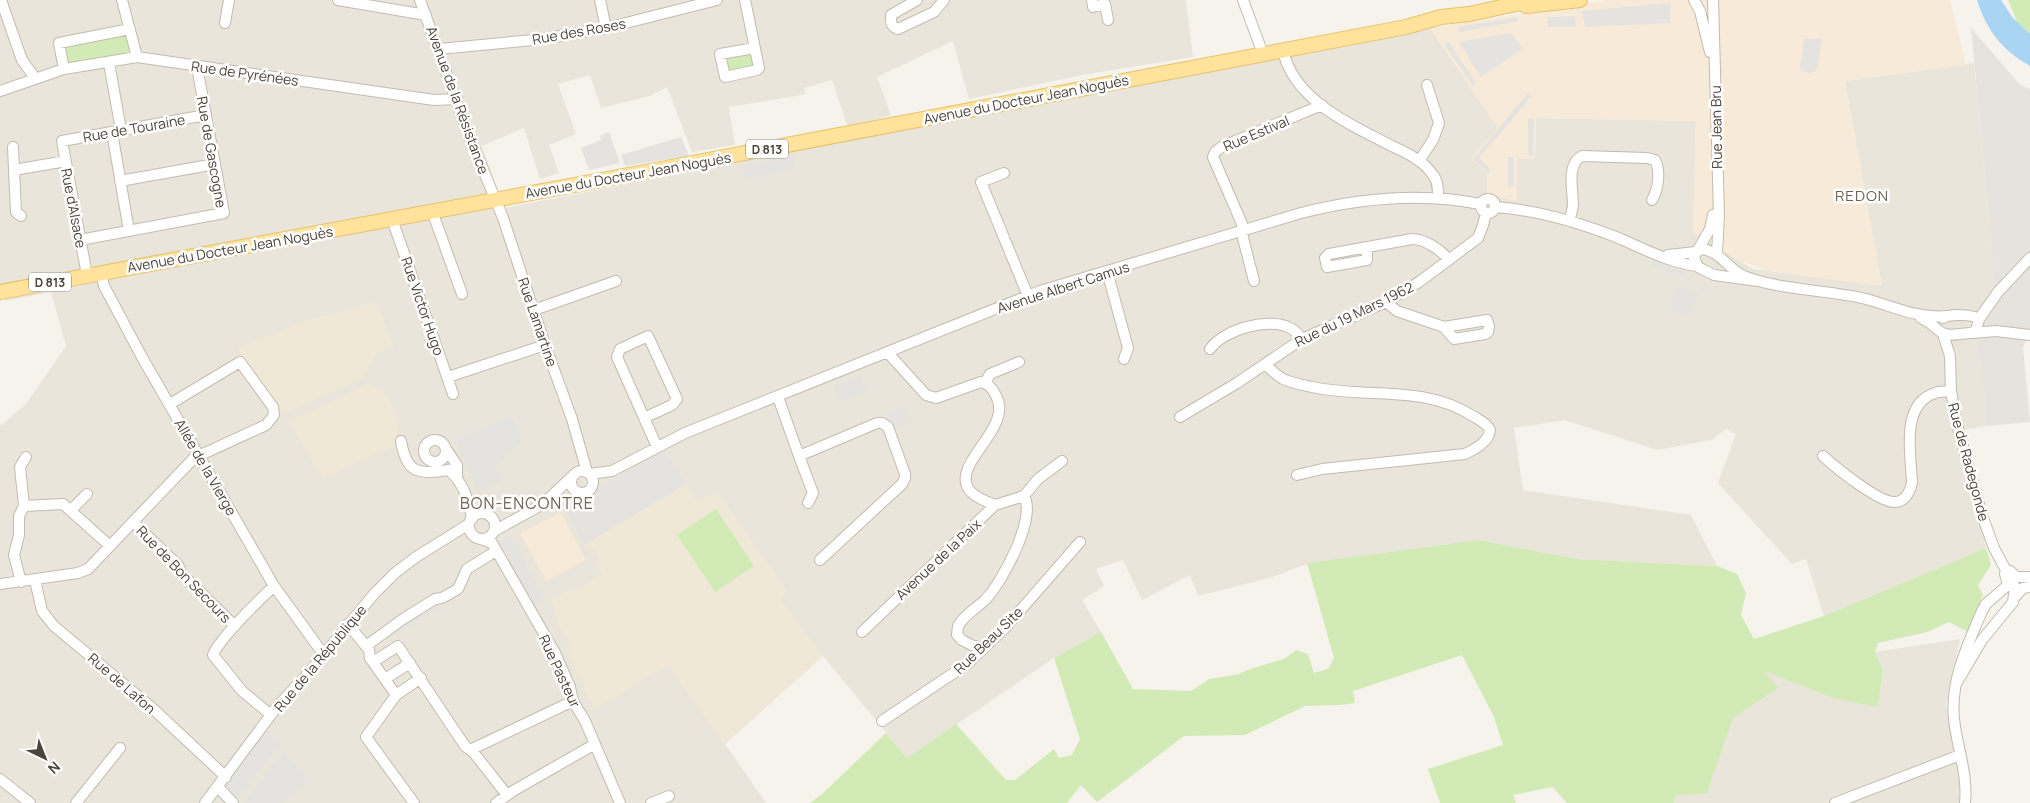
<svg xmlns="http://www.w3.org/2000/svg" width="2030" height="803" font-family="Manrope,sans-serif">
	<style>
		.residential { fill: #eae5da }
		.commercial { fill: #f7ead8 }
		.industrial { fill: #e6e2dd }
		.education { fill: #efe8d6 }
		.green { fill: #d2eab5 }
		.parking { fill: #e5e3e0 }
		.water { fill: #a9d4f2 }
		.lines { fill: none; stroke-linecap: round; stroke-linejoin: round }
		.minor-casing { stroke: #c2bbae; stroke-width: 12 }
		.major-casing { stroke: #e6c16a; stroke-width: 16 }
		.minor { stroke: #fff; stroke-width: 10 }
		.major { stroke: #ffe39c; stroke-width: 14 }
		.labels { text-anchor: middle; dominant-baseline: central; stroke-width: 5; stroke-linejoin: round; paint-order: stroke }
		.shield { fill: #fff; stroke: #817c74; stroke-width: 1 }
		.shield-label { font-size: 12px; font-weight: bold; fill: #4b4439 }
		.street-label { font-size: 14px; fill: #4b4439; stroke: #fff }
		.neighbourhood-label { font-size: 15px; letter-spacing: 1px; fill: #6e6250; stroke: #fff }
		.quarter-label { font-size: 16px; letter-spacing: 1px; fill: #6e6250; stroke: #fff }
	</style>
	<rect width="100%" height="100%" fill="#f6f3ec"/>
	<path class="residential" d="M0 0H1187L1186 1 1193 57 1082 75 969 99 953 41 877 77 891 115 861 124 847 125 832 80 804 88 806 93 802 95 729 107 735 145 692 152 667 87 650 96 601 108 590 75 558 84 576 134 549 145 559 173 540 179 524 128 482 146 504 208 1430 28 1498 128 1472 158 1535 159 1536 118 1696 121 1693 232 1753 269 1882 286 1845 81 1974 63 1991 237 1994 292 1987 317 1990 328 1987 408 1985 409 1986 426 1964 430 1986 548 1824 616 1806 559 1792 564 1718 483 1736 434 1726 429 1711 440 1657 450 1565 420 1514 428 1523 490 1691 515 1717 566 1577 559 1478 540 1309 563 1273 577 1198 596 1190 575 1142 600 1123 560 1096 569 1104 586 1082 600 1101 632 1054 658 907 758 823 656 725 744 766 803H0V426L26 404 66 346 51 292 5 301 0 284Z
		M1960 639 1946 705 1962 791 1959 803H1674L1676 796 1707 792 1733 718 1777 688 1763 670 1836 699 1878 706 1883 670 1875 652Z"/>
	<path class="commercial" d="M1607 0H1950L1966 65 1845 81 1882 286 1768 271 1741 261 1693 232 1696 121 1536 118 1535 159H1517V201L1487 195V173L1471 158 1498 128 1430 28Z
		M561 512 586 560 546 581 520 533Z"/>
	<path class="industrial" d="M1971 28 2020 85 2030 89V332L2023 347 2030 422 1986 426 1985 409 1987 408 1978 342 1994 293 1991 237Z"/>
	<path class="education" d="M377 302 394 347 377 353 361 379 282 414 237 348 272 334V336L298 323Z
		M369 384 383 390 391 402 396 417 399 443 323 479 289 421Z
		M686 484 697 501 718 492 787 591 780 599 823 656 724 744 668 665 594 710 580 677 576 674 574 666 567 649 571 646 562 630 559 631 554 607 550 600 571 588 573 591 602 575 596 565 599 559 594 549 587 551 584 545Z"/>
	<path class="green" d="M2008 0H2030V34L2017 22Z
		M125 34 128 36 132 52 130 54 67 66 63 46Z
		M752 52 755 67 728 72 725 57Z
		M716 509 754 566 715 592 677 535Z
		M1478 540 1577 559 1717 566 1737 574 1746 593 1741 615 1754 639 1824 616 1986 548 1991 565 1978 585 1983 595 1968 632 1949 622 1927 632 1878 643 1875 652 1883 670 1878 707 1836 699 1764 671 1778 688 1733 718 1707 793 1676 796 1674 803H1567L1553 787 1513 795 1516 803H1440L1428 769 1503 745 1494 717 1462 655 1353 691 1355 703 1340 705 1305 706 1245 735 1184 736 1097 802 1081 785 1067 803H810L822 794 886 733 907 758 956 724 1006 780H1015L1054 749 1059 758 1072 755 1080 739 1054 658 1101 632 1133 689 1191 691 1209 679 1239 674 1250 669 1284 659 1296 650 1308 654 1314 673 1328 669 1334 658 1307 563Z"/>
	<path class="parking" d="M1670 3V23L1585 27 1582 11Z
		M1575 16 1576 27H1548L1547 17Z
		M1517 17 1518 21 1459 32 1458 27Z
		M1511 33 1523 49 1481 77 1459 42Z
		M1804 39H1822L1817 71 1808 73 1800 70Z
		M1448 41 1476 83 1473 86 1444 44Z
		M1527 94 1532 96 1479 158 1491 170 1489 173 1473 159Z
		M1528 119H1534L1533 156 1528 155Z
		M609 132 620 163 589 170 581 148 601 140 600 136Z
		M681 137 689 156 625 166 621 155Z
		M794 154 795 169 745 179 743 166Z
		M1508 157H1514V186L1508 187Z
		M1653 260 1685 273 1683 278 1650 265Z
		M1679 285 1699 294 1689 316 1668 309Z
		M861 375 867 391 840 402 833 386Z
		M904 407 910 421 893 429 886 413Z
		M512 417 522 440 514 449 505 453 506 458 495 465 502 481 478 491 455 439Z
		M664 449 686 484 584 545 562 502 589 494Z
		M510 535 545 598 532 606 496 543Z
		M440 601 443 606 397 634 394 629Z
		M267 729 279 745 236 800 224 788Z
		M283 752 309 780 284 803H244Z"/>
	<path class="water" d="M1977 0H2001L2013 18 2030 34V66C2001 49 1987 31 1977 0Z"/>
	<g class="lines">
		<defs>
			<path id="minor" d="M1 0 22 60 35 78
				M122 0 137 57
				M338 0 426 15
				M420 0 468 133 503 218 545 345 572 419 587 472
				M600 0 606 28
				M745 0 759 68 757 70 725 77 720 54 755 48
				M917 0 891 15C891 22 890 26 898 29L934 12 944 0
				M1092 0 1093 7 1105 4 1108 20
				M1243 0 1263 54
				M1694 0 1700 11 1710 52
				M1713 0 1719 215 1717 254
				M225 23 229 0
				M439 49 543 39 606 28 717 0
				M1283 50C1293 100 1351 125 1392 146 1407 153 1424 161 1433 175 1438 181 1438 189 1438 197
				M109 63 121 130
				M64 69 59 43 130 29
				M0 91 64 69 137 57 434 100 457 99
				M112 132 129 231
				M13 147 14 170
				M1419 161 1433 140 1439 123 1427 85
				M1004 173 981 182 1028 296
				M120 181 215 164
				M1481 206a7 7 0 1 1 14 0a7 7 0 1 1-14 0Z
				M1495 207C1538 210 1581 223 1621 239 1644 249 1671 263 1697 266
				M432 211 462 294
				M21 216 16 212 14 170 66 161
				M392 219 453 394
				M1569 221C1571 216 1572 211 1573 205 1573 190 1566 164 1582 156L1647 158 1655 160C1661 171 1658 190 1652 200
				M80 240 224 213 197 67
				M1367 247V260L1327 267 1325 258 1329 254 1412 239C1425 239 1441 250 1449 260
				M1698 250 1710 229 1713 215
				M1668 255 1696 252
				M1107 271 1128 348 1124 359
				M101 272 104 286 143 359 274 586 324 655
				M87 275 62 141 206 115
				M1254 281 1243 238 1242 224 1213 157 1215 152 1223 146 1322 105
				M1758 281 1714 275 1698 267 1694 258 1696 252 1702 249C1721 251 1729 271 1746 277 1783 290 1824 290 1862 298 1891 305 1916 319 1947 316
				M1386 302 1397 311 1444 327 1487 320 1489 326 1488 332 1485 334 1454 339 1444 327
				M534 310 616 281
				M1921 318C1940 326 1936 338 1960 334 1966 333 1970 334 1976 331L1979 319 1998 292 2030 258
				M1943 318C1949 314 1973 314 1979 319
				M1972 333 1996 331 2030 335
				M1943 334 1950 356 1951 391 1957 425 1982 515 1994 548 2015 587 2013 602 1982 640 1956 684
				M1210 349C1224 329 1269 317 1290 328 1295 330 1299 335 1302 339
				M888 353 926 395 936 398 981 382C987 383 992 388 995 394 1017 428 946 465 971 492 977 498 987 502 995 505
				M1265 364C1270 369 1276 375 1283 379 1291 383 1303 385 1312 387 1367 399 1423 384 1473 416 1479 420 1487 423 1490 430 1489 442 1475 449 1465 454L1322 469 1297 475
				M448 377 545 345
				M985 383 990 374 1019 362
				M778 397 799 456 877 423H882L888 427 905 474V478L902 484 820 560
				M1180 417 1237 383 1302 339 1386 302 1419 282 1478 238 1483 225 1486 213
				M644 418 672 405 677 399 648 336 620 349 617 357 657 447
				M424 451a11 11 0 1 1 22 0a11 11 0 1 1-22 0Z
				M401 441C406 469 414 475 442 471 449 470 451 468 457 471
				M446 449 457 465V476
				M799 456 813 493 808 503
				M1823 456C1835 467 1879 503 1895 502 1905 502 1910 491 1912 483 1911 455 1900 404 1935 393 1940 391 1946 392 1951 391
				M448 470C463 481 469 500 472 519
				M571 482a11 11 0 1 1 22 0a11 11 0 1 1-22 0Z
				M590 474 612 471 685 433 1040 291 1301 213C1360 198 1420 192 1480 204
				M1024 496 1038 479 1062 461
				M24 506 20 467 26 457
				M71 510 87 494
				M469 526a13 13 0 1 1 26 0a13 13 0 1 1-26 0Z
				M133 522 178 565 182 574 235 626
				M496 530 543 504 575 474
				M483 540 492 543 555 653 570 687 573 701 585 721 620 803
				M2010 571 2017 577H2030
				M35 580 42 611 54 626 150 706 226 777
				M21 582 14 555 19 535V516L24 506 63 504 110 546
				M0 584 78 573 88 569 194 458 266 425 274 415 273 407 240 362 170 404
				M2014 598 2023 588 2030 587
				M348 624 369 650 370 658 396 695 366 737 414 803
				M862 632 995 505 1024 496C1037 518 1002 582 986 599 977 608 964 615 958 626L957 635 962 640 971 645 983 648
				M366 646 403 619 435 599 442 598 458 589 467 569 496 551
				M373 662 398 646 465 746 474 753 507 795
				M385 679 410 663
				M396 695 421 678
				M271 715 242 691 213 655C219 639 260 599 274 586
				M882 721 967 664 1004 629 1080 542
				M470 750 573 701
				M0 779 30 803
				M218 787 233 803
				M76 803 120 748
				M205 803 276 708 312 669 374 594 395 573 416 557 469 524
				M496 803 513 791 595 744
				M651 803 669 796
				M1835 803 1960 755
				M1965 803C1968 774 1957 747 1954 719 1950 681 1968 644 1982 611L1986 604 2008 585 2005 574"/>
			<path id="major" d="M1526 6 1580 0
				M0 292 661 169 1406 27 1441 17 1469 14 1535 0"/>
		</defs>
		<use href="#minor" class="minor-casing"/>
		<use href="#major" class="major-casing"/>
		<use href="#minor" class="minor"/>
		<use href="#major" class="major"/>
	</g>
	<g class="labels">
		<g class="shield">
			<rect x="746" y="139.5" width="42" height="19" rx="4"/>
			<rect x="29" y="272.5" width="42" height="19" rx="4"/>
		</g>
		<g class="shield-label">
			<text x="767" y="149">D 813</text>
			<text x="50" y="282">D 813</text>
		</g>
		<g class="street-label">
			<text transform="translate(579 31) rotate(-10)">Rue des Roses</text>
			<text transform="translate(245 73) rotate(8)">Rue de Pyrénées</text>
			<text transform="translate(1026 99) rotate(-11)">Avenue du Docteur Jean Noguès</text>
			<text transform="translate(458 100) rotate(70)">Avenue de la Résistance</text>
			<text transform="translate(1716 127) rotate(-91)">Rue Jean Bru</text>
			<text transform="translate(134 128) rotate(-10)">Rue de Touraine</text>
			<text transform="translate(1256 133) rotate(-23)">Rue Estival</text>
			<text transform="translate(212 152) rotate(80)">Rue de Gascogne</text>
			<text transform="translate(628 175) rotate(-10)">Avenue du Docteur Jean Noguès</text>
			<text transform="translate(74 208) rotate(79)">Rue d'Alsace</text>
			<text transform="translate(230 249) rotate(-10)">Avenue du Docteur Jean Noguès</text>
			<text transform="translate(1063 287) rotate(-18)">Avenue Albert Camus</text>
			<text transform="translate(423 306) rotate(71)">Rue Victor Hugo</text>
			<text transform="translate(1354 314) rotate(-26)">Rue du 19 Mars 1962</text>
			<text transform="translate(538 322) rotate(71)">Rue Lamartine</text>
			<text transform="translate(1969 462) rotate(75)">Rue de Radegonde</text>
			<text transform="translate(206 467) rotate(60)">Allée de la Vierge</text>
			<text transform="translate(938 559) rotate(-43)">Avenue de la Paix</text>
			<text transform="translate(184 574) rotate(46)">Rue de Bon Secours</text>
			<text transform="translate(988 640) rotate(-44)">Rue Beau Site</text>
			<text transform="translate(320 658) rotate(-50)">Rue de la République</text>
			<text transform="translate(560 671) rotate(65)">Rue Pasteur</text>
			<text transform="translate(122 683) rotate(41)">Rue de Lafon</text>
		</g>
		<g class="neighbourhood-label">
			<text x="1862" y="195">REDON</text>
		</g>
		<g class="quarter-label">
			<text x="527" y="503">BON-ENCONTRE</text>
		</g>
	</g>
	<g transform="translate(45 758) rotate(137)" stroke="#ffffff" stroke-width="4" paint-order="stroke">
	<path d="M0-4L9 19L0 12L-9 19Z" fill="#4b4439"/>
	<text y="-8" font-size="14" font-weight="bold" text-anchor="middle" fill="#4b4439">N</text>
	</g>
</svg>
